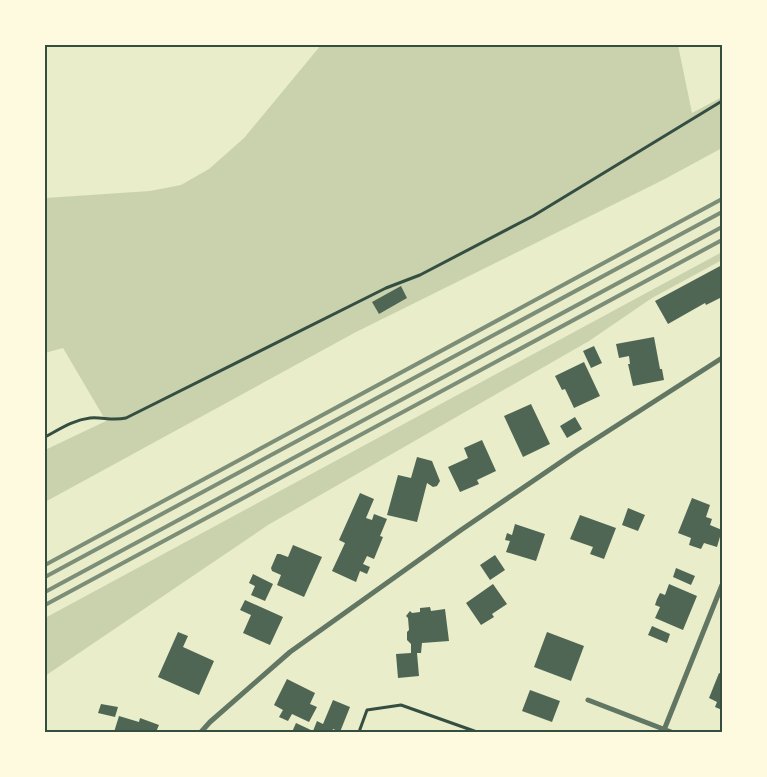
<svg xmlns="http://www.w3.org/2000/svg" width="767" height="777" font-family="Literata,serif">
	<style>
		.green { fill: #cad2ad }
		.building { fill: #4f6655 }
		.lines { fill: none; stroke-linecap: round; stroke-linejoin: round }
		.path { stroke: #344e41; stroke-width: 3 }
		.minor { stroke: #617663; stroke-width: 5 }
		.rail { stroke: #7c8e77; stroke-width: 4 }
		.neatline { fill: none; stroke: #344e41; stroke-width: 2 }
	</style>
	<rect width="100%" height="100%" fill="#e9edc9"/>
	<path class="green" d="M321 45H678L692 113 722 97V148L663 180 356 332 45 502V450L106 421 63 348 45 353V198L150 191 181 185 209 169 244 138Z
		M722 252V260L652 298 589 341 268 525 45 676V618Z"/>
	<path class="building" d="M722 265V297L706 305 705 303 668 324 655 301Z
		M401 286 407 298 379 314 372 302Z
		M654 337 660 369H662L664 380 633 386 628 364H630L629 356 619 358 616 344Z
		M594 346 602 363 591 368 583 351Z
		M584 362 600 396 574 408 565 389 562 390 555 376Z
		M531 404 550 444 523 457 504 416Z
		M575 417 582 429 567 438 560 426Z
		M482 440 496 471 477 480 479 484 460 492 448 467 468 458 464 448Z
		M417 457 432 461 440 481 437 486 433 487 427 483 417 522 387 515 398 475 411 478Z
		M360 493 374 499 366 518 372 520 374 514 387 519 380 536 383 537 374 559 367 556 363 564 370 567 367 574 360 571 356 582 332 571 345 543 339 540Z
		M692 498 710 505 706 517 712 519 710 525 722 530 717 547 704 543 701 549 689 545 691 538 678 533Z
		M628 508 645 515 638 531 622 525Z
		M580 515 616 528 604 559 590 554 593 547 570 539Z
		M515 524 545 534 536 561 506 552 510 541 505 540 507 533 512 535Z
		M293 545 322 557 304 597 277 585 281 575 272 571 271 568 277 554H280L288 557Z
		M495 555 505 570 490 580 480 565Z
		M676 568 695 576 691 585 673 577Z
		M253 574 273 584 265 601 251 595 255 586 249 583Z
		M493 584 507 604 492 614 494 617 481 625 466 603Z
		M669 584 697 596 683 630 655 618 660 607 655 605 657 599 660 593 665 595Z
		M245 600 283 617 270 645 243 633 251 615 240 610Z
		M430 607 431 611 445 609 449 641 422 643 421 653H417L419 676 398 678 396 654 411 653V644L407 640V632L409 630 408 618 406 616 410 611 412 613 420 612V608Z
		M652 626 670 634 667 643 648 635Z
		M178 632 188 636 183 647 214 661 199 695 158 677Z
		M547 632 584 646 571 681 534 667Z
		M719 673 722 674V710L715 707 717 702 709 698Z
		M287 679 315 693 310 704 317 707 309 722 292 714 288 721 279 717 283 710 274 705Z
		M530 690 560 701 552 722 522 711Z
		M333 700 350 707 340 732 333 729 332 732H292L296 723 313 731 317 721 323 724Z
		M101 704 118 707 115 717 98 713Z
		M119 716 139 722 140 718 159 725 156 732H114Z"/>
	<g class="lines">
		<path class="path" d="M45 437C60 429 73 420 90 418 103 417 112 421 126 418L386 288 420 275 533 216 722 101
			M359 732 367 710 401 705 477 732"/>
		<path class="minor" d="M588 700 671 732
			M664 730 722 585
			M201 732 210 722 290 652 461 530 577 451 722 358"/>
		<path class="rail" d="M45 565 722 199
			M45 577 722 212
			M45 592 722 227
			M45 605 722 240"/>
	</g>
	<rect width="767" height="777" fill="none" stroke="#fefae0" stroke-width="92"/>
	<rect x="46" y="46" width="675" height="685" class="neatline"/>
</svg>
